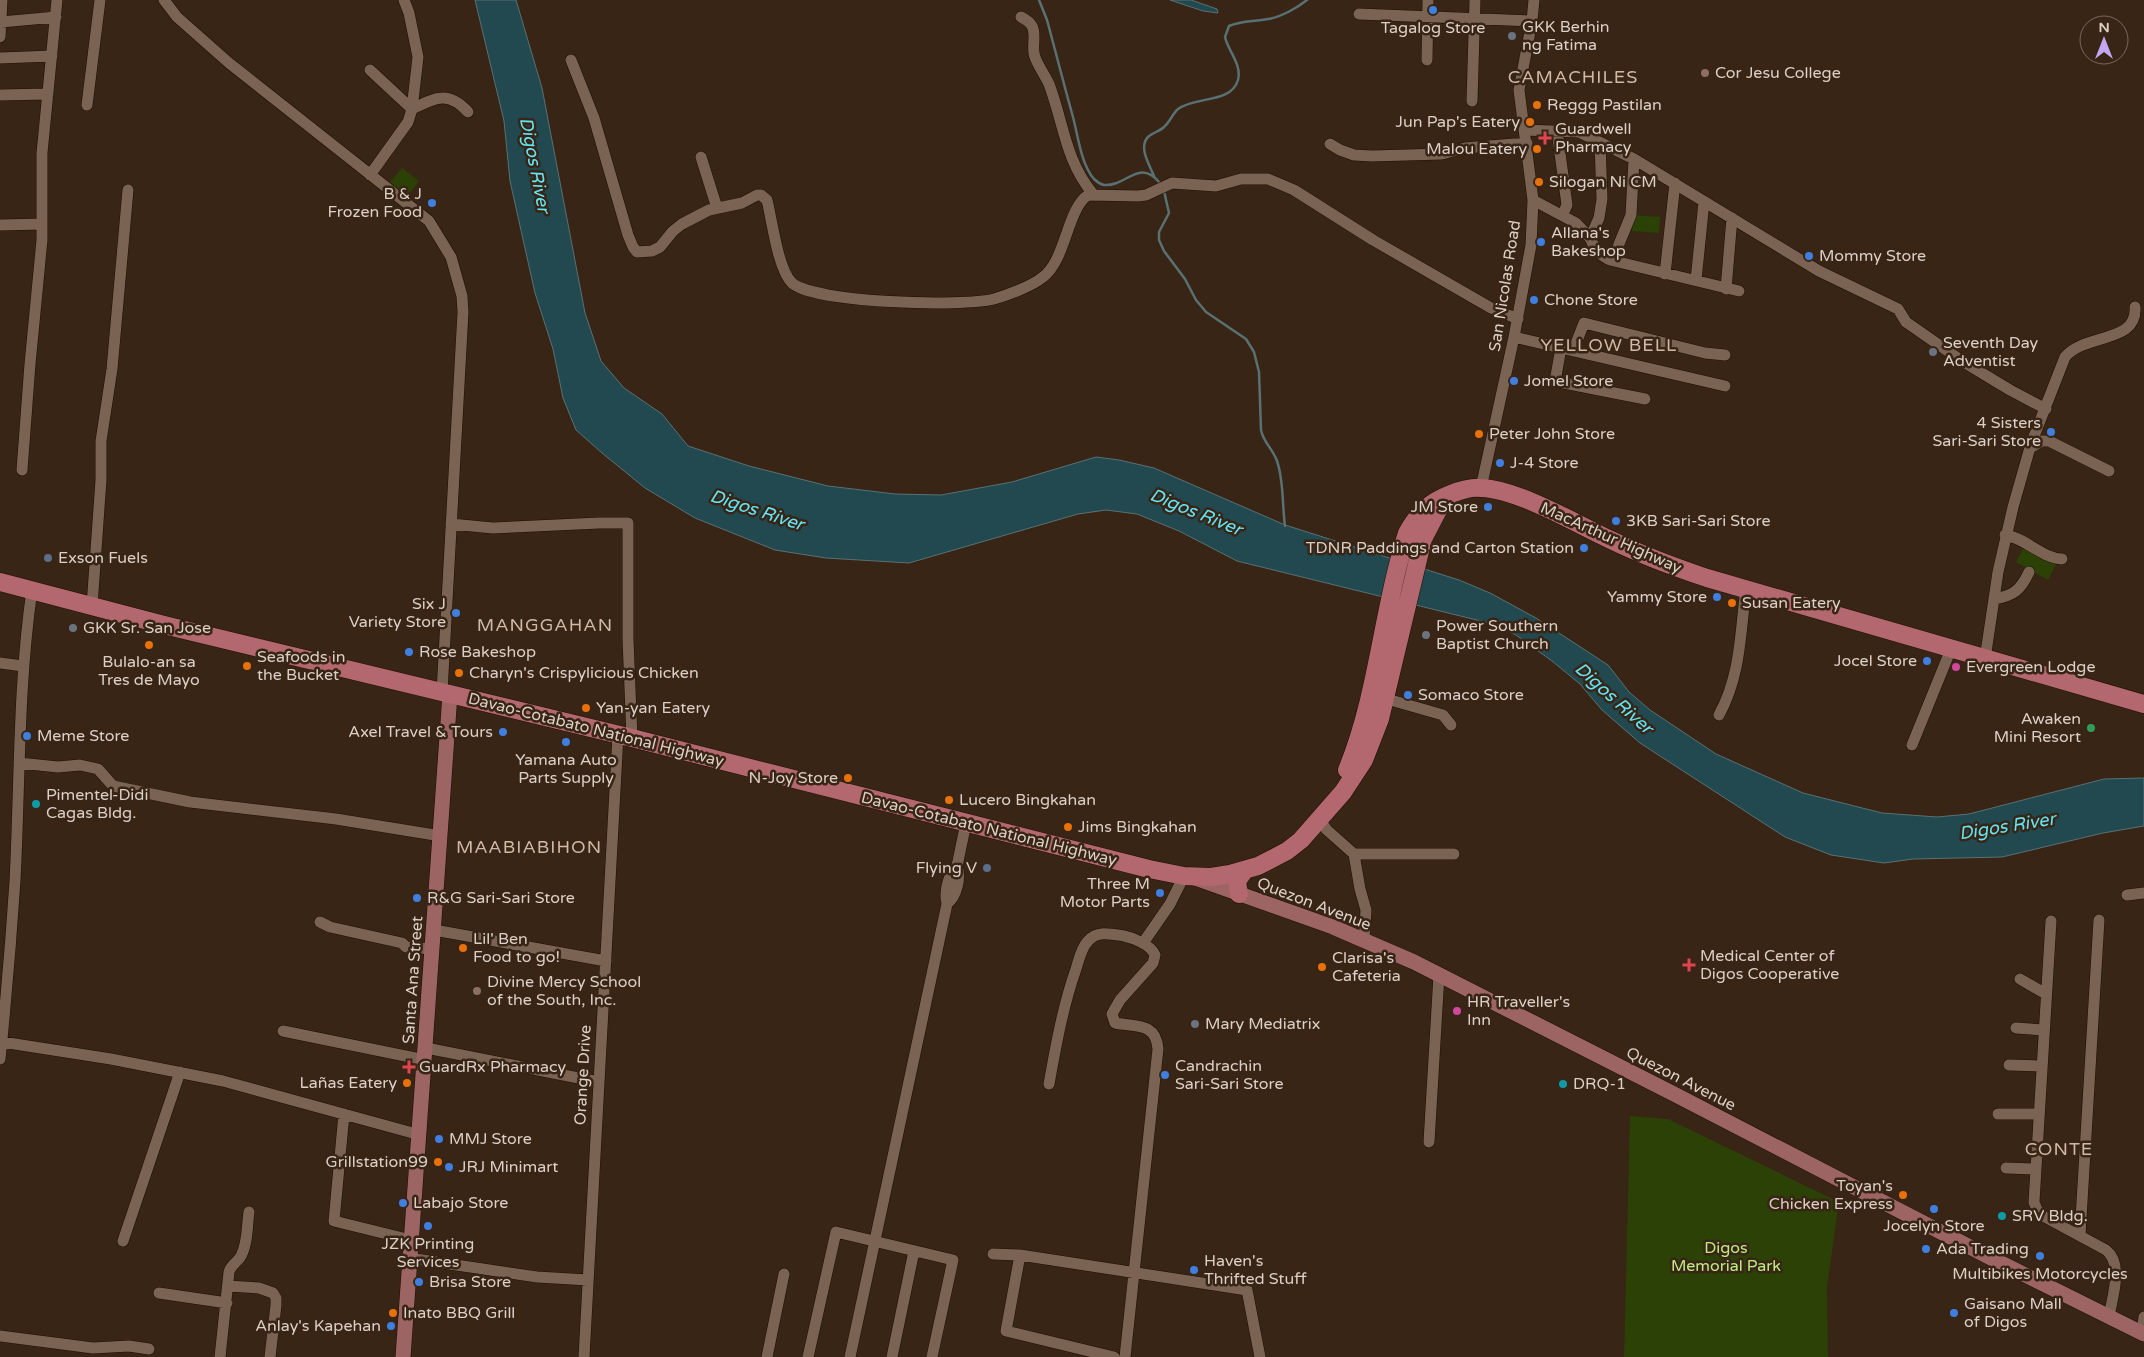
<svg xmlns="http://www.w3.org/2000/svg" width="2144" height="1357" font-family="'Varela Round',sans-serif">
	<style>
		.green { fill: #2b4105 }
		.water { fill: #21494f; stroke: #597173 }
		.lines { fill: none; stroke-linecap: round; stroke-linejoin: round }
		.stream { stroke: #597173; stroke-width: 2.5 }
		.minor-casing { stroke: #1f0e02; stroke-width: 12 }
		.major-casing { stroke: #1f0e02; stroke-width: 16 }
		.highway-casing { stroke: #1f0e02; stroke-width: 19 }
		.minor { stroke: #7a6352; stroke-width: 11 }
		.major { stroke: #9c6563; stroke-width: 15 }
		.highway { stroke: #b3676e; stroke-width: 18 }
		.shop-dot { fill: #3f7fe0; stroke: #382516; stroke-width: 2 }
		.worship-dot { fill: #6b7280; stroke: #382516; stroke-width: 2 }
		.education-dot { fill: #8d6e63; stroke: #382516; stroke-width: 2 }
		.food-dot { fill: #e8710a; stroke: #382516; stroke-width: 2 }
		.health-dot { fill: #e0444e; stroke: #382516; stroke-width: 2 }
		.service-dot { fill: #5c6f8a; stroke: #382516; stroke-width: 2 }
		.hotel-dot { fill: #d1479c; stroke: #382516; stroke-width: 2 }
		.leisure-dot { fill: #2e9e5b; stroke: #382516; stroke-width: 2 }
		.culture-dot { fill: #0f9aa8; stroke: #382516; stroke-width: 2 }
		.labels { text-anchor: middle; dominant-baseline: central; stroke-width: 5; stroke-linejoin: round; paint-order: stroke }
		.poi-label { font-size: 16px; fill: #dccfc6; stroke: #382516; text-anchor: start }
		.street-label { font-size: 16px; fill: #dccfc6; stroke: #382516 }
		.park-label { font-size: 16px; fill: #bdec80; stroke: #382516 }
		.neighbourhood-label { font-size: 18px; letter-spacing: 1px; fill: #d2b9a6; stroke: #382516 }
		.water-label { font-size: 18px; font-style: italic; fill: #62e5f6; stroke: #382516 }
	</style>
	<rect width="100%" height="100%" fill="#382516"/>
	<path class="green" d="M402 168 419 181 407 196 390 182Z
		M1633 215 1660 217 1659 233 1632 231Z
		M2025 545 2057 563 2048 580 2016 562Z
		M1630 1116 1668 1119 1839 1202 1827 1287 1828 1357H1624Z"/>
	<path class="water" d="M475 0H516L542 88 585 313 601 361 624 388 662 414 688 446 749 466 828 486 895 494 941 495 1012 482 1096 457 1119 460 1154 468 1285 525 1459 580 1490 593 1536 618 1608 665 1629 692 1650 710 1716 754 1803 793 1882 813 1937 817 1969 814 2104 779 2144 778V826L2103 833 2002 857 1913 859 1884 863 1831 855 1785 837 1640 743 1602 710 1580 684 1552 661 1516 635 1493 624 1237 561 1179 531 1137 514 1106 510 1078 514 909 563 826 558 775 550 695 518 645 488 602 453 576 430 563 398 553 349 535 293 510 181 504 121Z
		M1170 0H1191L1217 9 1218 13 1203 11Z"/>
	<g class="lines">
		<path class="stream" d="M1039 0 1047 20C1056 53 1064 85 1073 117 1078 136 1081 164 1094 179 1097 182 1100 184 1104 185 1126 187 1139 158 1159 182
			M1154 176C1150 166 1138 147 1148 137 1152 133 1160 131 1164 127 1170 122 1173 113 1178 109 1195 96 1231 104 1238 80 1242 64 1228 51 1225 37L1229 26C1242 20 1254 22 1268 19 1281 17 1297 8 1307 0
			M1164 191 1169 213 1159 232V240L1164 251 1185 279 1196 300 1206 312 1246 339 1254 352 1259 372 1261 430C1263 442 1273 449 1277 461 1284 481 1282 505 1285 526"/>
		<defs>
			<path id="minor" d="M164 0 177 17 229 63 429 221 451 257 462 296 463 312 442 692
				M1359 14 1532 21
				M1021 17C1025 19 1029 21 1032 26 1037 36 1031 47 1035 57 1038 66 1045 75 1049 84 1064 124 1065 160 1093 194
				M1 22 56 17
				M0 37 2 0
				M0 58 52 56
				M571 60 594 118 628 235 633 247 637 252 652 251 660 247 673 231 682 224 709 210 742 203 757 195H761L767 200C772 220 778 270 792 283 815 303 963 307 994 299 1008 295 1032 286 1043 277 1066 260 1067 209 1088 195L1138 196 1146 195 1172 183 1216 186 1241 179H1268L1294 190 1373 240 1491 308 1518 319
				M1427 60 1428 0
				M370 70 412 109
				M0 95 48 94
				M1472 101 1475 0
				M87 105 100 0
				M412 109C435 98 448 90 468 112
				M1524 130 1579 132 1634 159 1819 271 1898 309 1906 322 1962 361 2010 390 2046 409
				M1557 131 1567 205 1563 214
				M1600 143 1602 199 1599 218 1590 238C1595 249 1599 255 1610 260L1739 291
				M1330 144 1340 150 1354 155 1372 156 1442 154 1465 148 1527 143
				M701 157 717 208
				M370 175 408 122 412 109 418 57 409 13 404 0
				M1533 200 1576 223 1590 238
				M0 225 42 224
				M1615 261 1619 244 1631 215 1634 159
				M1665 274 1675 183
				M1696 280 1704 202
				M1726 289 1732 218
				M1514 337 1725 386
				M1561 348 1556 376 1559 382 1645 399
				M1573 351 1584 323 1705 353 1725 355
				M2030 448 2042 441H2049L2109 471
				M22 470 30 364 42 240V153L57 0
				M1481 488 1514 337 1531 245 1533 200 1519 90 1532 21 1534 0
				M451 524 493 528 599 523H628V639L632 738
				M2005 535C2026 538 2041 558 2062 559
				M1994 599C2013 596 2021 590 2029 572
				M92 606 101 480V441L112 369 128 190
				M1985 659 1998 572 2013 507 2031 444 2065 357C2084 333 2138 344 2135 307
				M0 663 23 666
				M1380 697 1443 715 1451 725
				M1719 715C1741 675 1740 633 1746 589
				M1912 745 1951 649
				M19 763 58 767 80 765 98 769 113 786 190 802 336 819 441 836
				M1320 821 1327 830 1354 854H1454
				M1354 854 1360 889 1366 910 1364 941
				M2127 895 2144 893
				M947 904C957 896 961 878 957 866
				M2051 921 2034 1202 2037 1210 2043 1216 2106 1250C2124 1264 2112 1298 2109 1317
				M320 922 330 927 402 943 406 947 433 949
				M434 930 606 961
				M1143 943 1170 904 1184 876
				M2020 979 2046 994
				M2016 1028 2043 1030
				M283 1031 425 1060
				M2 1042 111 1059 223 1081 420 1135
				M426 1048 599 1082
				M0 1059C6 1000 11 941 15 881 20 784 18 686 32 590
				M2009 1065 2041 1066
				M1049 1084C1056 1045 1063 1006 1076 969 1079 960 1081 948 1088 941 1097 930 1112 934 1124 936 1134 938 1151 945 1155 955L1153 963 1120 1000 1112 1014 1115 1023C1136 1027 1156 1022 1158 1049L1125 1357
				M344 1114 334 1221 411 1240
				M1998 1114H2039
				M1429 1142 1439 975
				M2006 1168 2036 1169
				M2080 1235 2099 920
				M123 1241 180 1072
				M993 1254 1020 1255 1247 1290 1260 1357
				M1020 1255 1006 1331 1114 1357
				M409 1258 537 1277 588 1280
				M228 1286 259 1288 273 1293 276 1298V1305L270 1357
				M159 1293 227 1303
				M2142 1333 2144 1317
				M0 1336 93 1348 129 1346 149 1349
				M220 1357 229 1272C231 1264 238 1262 241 1256 248 1243 247 1225 249 1212
				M584 1357 618 735
				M767 1357 784 1274
				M808 1357 836 1232 953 1260 932 1357
				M850 1357 947 904C944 892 948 875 957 866L966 823
				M892 1357 914 1251"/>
			<path id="major" d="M1195 878 1333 927 1414 962 1674 1094 1993 1259 2144 1334
				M403 1357 450 694"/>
			<path id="highway" d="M0 582 164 625 632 738 1149 869 1184 876 1211 877 1230 874 1258 866 1287 851 1301 840 1343 792 1364 760 1380 719 1423 539 1438 510 1452 494
				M1347 770C1378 695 1382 611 1407 533 1418 513 1430 502 1451 494 1461 490 1470 487 1481 488 1518 489 1576 524 1611 540 1642 555 1674 567 1707 578L2144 704
				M1239 894 1237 881 1245 870"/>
		</defs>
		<use href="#minor" class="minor-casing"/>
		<use href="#major" class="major-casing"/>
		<use href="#highway" class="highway-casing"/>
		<use href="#minor" class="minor"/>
		<use href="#major" class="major"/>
		<use href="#highway" class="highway"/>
	</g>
	<g class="shop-dot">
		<circle cx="1433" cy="10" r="5"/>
		<circle cx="432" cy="203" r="5"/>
		<circle cx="1541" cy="242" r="5"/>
		<circle cx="1809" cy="256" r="5"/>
		<circle cx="1534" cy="300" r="5"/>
		<circle cx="1514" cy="381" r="5"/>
		<circle cx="2051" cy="432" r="5"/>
		<circle cx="1500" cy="463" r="5"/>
		<circle cx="1488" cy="507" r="5"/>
		<circle cx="1616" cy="521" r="5"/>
		<circle cx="1584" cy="548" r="5"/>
		<circle cx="1717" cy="597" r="5"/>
		<circle cx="456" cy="613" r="5"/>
		<circle cx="409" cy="652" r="5"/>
		<circle cx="1927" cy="661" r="5"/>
		<circle cx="1408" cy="695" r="5"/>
		<circle cx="503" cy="732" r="5"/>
		<circle cx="27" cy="736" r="5"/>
		<circle cx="566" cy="742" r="5"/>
		<circle cx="1160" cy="893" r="5"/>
		<circle cx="417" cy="898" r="5"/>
		<circle cx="1165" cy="1075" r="5"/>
		<circle cx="439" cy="1139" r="5"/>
		<circle cx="449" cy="1167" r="5"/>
		<circle cx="403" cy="1203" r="5"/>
		<circle cx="1934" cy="1209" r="5"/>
		<circle cx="428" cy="1226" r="5"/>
		<circle cx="1926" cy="1249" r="5"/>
		<circle cx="2040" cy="1256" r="5"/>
		<circle cx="1194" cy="1270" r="5"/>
		<circle cx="419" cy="1282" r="5"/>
		<circle cx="1954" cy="1313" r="5"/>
		<circle cx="391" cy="1326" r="5"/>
	</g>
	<g class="worship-dot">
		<circle cx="1512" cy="36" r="5"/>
		<circle cx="1933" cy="352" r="5"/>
		<circle cx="73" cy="628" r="5"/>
		<circle cx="1426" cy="635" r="5"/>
		<circle cx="1195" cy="1024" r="5"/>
	</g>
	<g class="education-dot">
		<circle cx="1705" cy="73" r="5"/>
		<circle cx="477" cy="991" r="5"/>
	</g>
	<g class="food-dot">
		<circle cx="1537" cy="105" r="5"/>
		<circle cx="1530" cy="122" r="5"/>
		<circle cx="1537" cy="149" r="5"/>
		<circle cx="1539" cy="182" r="5"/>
		<circle cx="1479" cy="434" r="5"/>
		<circle cx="1732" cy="603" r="5"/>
		<circle cx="149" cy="645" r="5"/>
		<circle cx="247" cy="666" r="5"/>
		<circle cx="459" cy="673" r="5"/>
		<circle cx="586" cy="708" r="5"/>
		<circle cx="848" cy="778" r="5"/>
		<circle cx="949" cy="800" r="5"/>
		<circle cx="1068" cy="827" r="5"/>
		<circle cx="463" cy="948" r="5"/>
		<circle cx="1322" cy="967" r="5"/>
		<circle cx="407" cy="1083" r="5"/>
		<circle cx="438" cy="1162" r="5"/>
		<circle cx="1903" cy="1195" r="5"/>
		<circle cx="393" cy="1313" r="5"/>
	</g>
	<g class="health-dot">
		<path d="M1542.5 130.5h5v5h5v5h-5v5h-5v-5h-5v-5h5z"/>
		<path d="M1686.5 957.5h5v5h5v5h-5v5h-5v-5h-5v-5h5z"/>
		<path d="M406.5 1059.5h5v5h5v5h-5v5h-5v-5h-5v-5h5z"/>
	</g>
	<g class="service-dot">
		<circle cx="48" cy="558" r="5"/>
		<circle cx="987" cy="868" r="5"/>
	</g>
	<g class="hotel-dot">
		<circle cx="1956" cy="667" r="5"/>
		<circle cx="1457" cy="1011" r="5"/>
	</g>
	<circle class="leisure-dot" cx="2091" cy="728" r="5"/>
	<g class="culture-dot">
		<circle cx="36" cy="804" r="5"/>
		<circle cx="1563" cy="1084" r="5"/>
		<circle cx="2002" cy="1216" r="5"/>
	</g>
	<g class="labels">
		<g class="poi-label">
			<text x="1522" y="27">GKK Berhin<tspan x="1522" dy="18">ng Fatima</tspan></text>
			<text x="1433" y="28" text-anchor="middle">Tagalog Store</text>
			<text x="1715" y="73">Cor Jesu College</text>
			<text x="1547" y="105">Reggg Pastilan</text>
			<text x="1520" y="122" text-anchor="end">Jun Pap's Eatery</text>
			<text x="1555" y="129">Guardwell<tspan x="1555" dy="18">Pharmacy</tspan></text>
			<text x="1527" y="149" text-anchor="end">Malou Eatery</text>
			<text x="1549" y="182">Silogan Ni CM</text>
			<text x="422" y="194" text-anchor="end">B &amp; J<tspan x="422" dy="18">Frozen Food</tspan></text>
			<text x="1551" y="233">Allana's<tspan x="1551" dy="18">Bakeshop</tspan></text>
			<text x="1819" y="256">Mommy Store</text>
			<text x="1544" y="300">Chone Store</text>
			<text x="1943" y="343">Seventh Day<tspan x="1943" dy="18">Adventist</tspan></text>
			<text x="1524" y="381">Jomel Store</text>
			<text x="2041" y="423" text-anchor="end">4 Sisters<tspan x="2041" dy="18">Sari-Sari Store</tspan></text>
			<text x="1489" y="434">Peter John Store</text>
			<text x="1510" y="463">J-4 Store</text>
			<text x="1478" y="507" text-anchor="end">JM Store</text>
			<text x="1626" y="521">3KB Sari-Sari Store</text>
			<text x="1574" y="548" text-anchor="end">TDNR Paddings and Carton Station</text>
			<text x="58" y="558">Exson Fuels</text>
			<text x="1707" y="597" text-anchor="end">Yammy Store</text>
			<text x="1742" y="603">Susan Eatery</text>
			<text x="446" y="604" text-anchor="end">Six J<tspan x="446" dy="18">Variety Store</tspan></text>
			<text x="1436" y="626">Power Southern<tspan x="1436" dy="18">Baptist Church</tspan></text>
			<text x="83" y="628">GKK Sr. San Jose</text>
			<text x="419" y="652">Rose Bakeshop</text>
			<text x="257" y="657">Seafoods in<tspan x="257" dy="18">the Bucket</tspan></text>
			<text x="1917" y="661" text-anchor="end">Jocel Store</text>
			<text x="149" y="662" text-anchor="middle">Bulalo-an sa<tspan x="149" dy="18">Tres de Mayo</tspan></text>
			<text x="1966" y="667">Evergreen Lodge</text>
			<text x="469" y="673">Charyn's Crispylicious Chicken</text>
			<text x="1418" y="695">Somaco Store</text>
			<text x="596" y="708">Yan-yan Eatery</text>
			<text x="2081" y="719" text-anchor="end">Awaken<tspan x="2081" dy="18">Mini Resort</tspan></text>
			<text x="493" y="732" text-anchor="end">Axel Travel &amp; Tours</text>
			<text x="37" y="736">Meme Store</text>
			<text x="566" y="760" text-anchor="middle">Yamana Auto<tspan x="566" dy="18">Parts Supply</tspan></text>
			<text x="838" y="778" text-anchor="end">N-Joy Store</text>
			<text x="46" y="795">Pimentel-Didi<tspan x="46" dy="18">Cagas Bldg.</tspan></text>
			<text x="959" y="800">Lucero Bingkahan</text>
			<text x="1078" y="827">Jims Bingkahan</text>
			<text x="977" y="868" text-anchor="end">Flying V</text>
			<text x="1150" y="884" text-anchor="end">Three M<tspan x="1150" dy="18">Motor Parts</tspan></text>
			<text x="427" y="898">R&amp;G Sari-Sari Store</text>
			<text x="473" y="939">Lil' Ben<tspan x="473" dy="18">Food to go!</tspan></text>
			<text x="1700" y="956">Medical Center of<tspan x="1700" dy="18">Digos Cooperative</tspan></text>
			<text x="1332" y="958">Clarisa's<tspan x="1332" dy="18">Cafeteria</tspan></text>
			<text x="487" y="982">Divine Mercy School<tspan x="487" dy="18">of the South, Inc.</tspan></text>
			<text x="1467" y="1002">HR Traveller's<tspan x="1467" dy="18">Inn</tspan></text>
			<text x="1205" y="1024">Mary Mediatrix</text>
			<text x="1175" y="1066">Candrachin<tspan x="1175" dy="18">Sari-Sari Store</tspan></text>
			<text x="419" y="1067">GuardRx Pharmacy</text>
			<text x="397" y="1083" text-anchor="end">Lañas Eatery</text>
			<text x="1573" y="1084">DRQ-1</text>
			<text x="449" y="1139">MMJ Store</text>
			<text x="428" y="1162" text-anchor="end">Grillstation99</text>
			<text x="459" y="1167">JRJ Minimart</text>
			<text x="1893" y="1186" text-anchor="end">Toyan's<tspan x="1893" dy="18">Chicken Express</tspan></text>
			<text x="413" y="1203">Labajo Store</text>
			<text x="2012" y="1216">SRV Bldg.</text>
			<text x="1934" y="1226" text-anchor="middle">Jocelyn Store</text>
			<text x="428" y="1244" text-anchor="middle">JZK Printing<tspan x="428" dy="18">Services</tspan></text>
			<text x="1936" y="1249">Ada Trading</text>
			<text x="1204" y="1261">Haven's<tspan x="1204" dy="18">Thrifted Stuff</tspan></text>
			<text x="2040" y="1274" text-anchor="middle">Multibikes Motorcycles</text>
			<text x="429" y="1282">Brisa Store</text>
			<text x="1964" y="1304">Gaisano Mall<tspan x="1964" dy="18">of Digos</tspan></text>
			<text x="403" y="1313">Inato BBQ Grill</text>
			<text x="381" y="1326" text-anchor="end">Anlay's Kapehan</text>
		</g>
		<g class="street-label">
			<text transform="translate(1505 286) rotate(-81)">San Nicolas Road</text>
			<text transform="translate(1611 538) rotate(24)">MacArthur Highway</text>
			<text transform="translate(596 730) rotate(14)">Davao-Cotabato National Highway</text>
			<text transform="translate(989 829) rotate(14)">Davao-Cotabato National Highway</text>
			<text transform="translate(1314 904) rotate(21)">Quezon Avenue</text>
			<text transform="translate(413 980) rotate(-86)">Santa Ana Street</text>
			<text transform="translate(583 1075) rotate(-87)">Orange Drive</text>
			<text transform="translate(1681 1079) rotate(27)">Quezon Avenue</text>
		</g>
		<g class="park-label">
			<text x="1726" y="1248">Digos<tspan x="1726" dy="18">Memorial Park</tspan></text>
		</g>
		<g class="neighbourhood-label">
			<text x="1573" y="77">CAMACHILES</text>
			<text x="1609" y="345">YELLOW BELL</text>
			<text x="545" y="625">MANGGAHAN</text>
			<text x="529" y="847">MAABIABIHON</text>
			<text x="2059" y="1149">CONTE</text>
		</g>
		<g class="water-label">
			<text transform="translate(535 165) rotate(79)">Digos River</text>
			<text transform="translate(757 510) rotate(18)">Digos River</text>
			<text transform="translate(1196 512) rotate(22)">Digos River</text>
			<text transform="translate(1614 698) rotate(42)">Digos River</text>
			<text transform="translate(2007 826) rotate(-9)">Digos River</text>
		</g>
	</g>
	<g transform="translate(2104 40)"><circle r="24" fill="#382516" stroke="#7a695c"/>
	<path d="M0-4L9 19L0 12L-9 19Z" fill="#c3a7f2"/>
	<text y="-8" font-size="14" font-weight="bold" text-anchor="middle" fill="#dccfc6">N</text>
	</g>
</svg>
